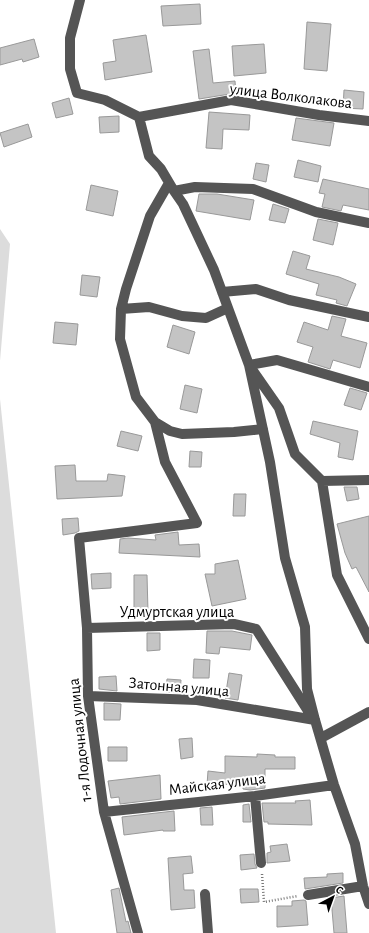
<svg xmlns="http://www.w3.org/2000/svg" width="369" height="933" font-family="'Alegreya Sans',sans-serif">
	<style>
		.green { fill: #dcdcdc }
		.building { fill: #c4c4c4; stroke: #999 }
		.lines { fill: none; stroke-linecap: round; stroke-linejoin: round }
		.path { stroke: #777; stroke-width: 2.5; stroke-dasharray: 1 2; stroke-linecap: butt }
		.minor { stroke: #555; stroke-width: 10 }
		.labels { text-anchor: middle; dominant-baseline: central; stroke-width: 4; stroke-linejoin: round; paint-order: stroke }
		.street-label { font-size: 16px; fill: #000; stroke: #fff }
	</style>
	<rect width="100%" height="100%" fill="#fff"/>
	<path class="green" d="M0 229 10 244 0 361Z
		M0 399 56 933H0Z"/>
	<path class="building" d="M200 4 201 24 163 26 161 6Z
		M307 22 331 24 327 71 304 69Z
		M146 35 152 72 105 80 103 63 116 61 113 40Z
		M34 39 39 57 23 62 22 59 0 65V48Z
		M264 44 266 73 234 76 232 46Z
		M209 49 213 83 235 81 236 94H230L199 99 193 51Z
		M344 90 364 92 363 109 343 108Z
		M69 98 73 114 56 118 52 103Z
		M209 112 250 115 249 130 223 129 222 149 206 148Z
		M119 116V132L100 133 99 117Z
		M296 118 334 123 330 146 292 140Z
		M28 124 32 137 4 147 0 133Z
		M298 160 321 166 318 182 294 177Z
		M256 163 269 165 266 182 253 179Z
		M323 179 369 189V210L343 205 341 211 322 207 325 194 319 193Z
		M91 185 118 191 113 216 86 210Z
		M199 194H217L254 200 250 220 196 211Z
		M273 204 289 209 285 223 269 220Z
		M318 219 338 223 333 245 313 240Z
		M293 251 310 256 306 269 339 277 356 284 347 306 336 303 337 300 316 295 319 284 286 274Z
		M82 275 100 277 97 297 80 295Z
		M332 316 346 319 341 336 367 343 360 368 333 360 330 369 308 362 313 347 297 342 304 322 328 330Z
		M55 322 78 324 76 345 53 343Z
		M173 325 195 332 189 354 167 347Z
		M185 385 202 389 197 413 180 409Z
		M350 388 367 393 361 410 344 405Z
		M313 421 358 431 353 460 338 457 340 443 310 434Z
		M121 431 142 436 138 451 117 446Z
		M190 451 202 452 201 467H189Z
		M75 465 76 481H107L108 474 125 476 122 496 57 499 55 466Z
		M344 487H357L359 499 347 501Z
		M234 494H246L245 516H233Z
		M369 516V592L356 567 352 569 345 553 337 524Z
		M78 518 79 531 75 533 63 535 62 519Z
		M178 532 179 545 199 544 200 557 119 553 120 539 128 538 156 540 155 535Z
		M238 560 246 599 212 606 205 574H215V564Z
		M111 573V588L92 589 91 574Z
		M134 575H147L148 612H134Z
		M207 631H232L252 635 250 650 220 647 219 654 206 653Z
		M147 633H160V650L147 651Z
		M194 659 210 660 209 678H193Z
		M229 673 242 675 238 700 225 698Z
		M116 676 117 691 99 689V677Z
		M167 679 181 680 180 693 166 692Z
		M104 703 121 704 120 720H104Z
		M192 738 193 757 181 759 179 739Z
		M108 747H127V761H108Z
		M257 754 275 755V757H295V769H265V788L250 790 243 789V785L220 784 219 787 207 785 208 771 225 773V756L257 757Z
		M160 775 161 799 120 804 119 797 111 798 108 781Z
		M310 800 312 825 268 824V822H264L262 803H296L295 801Z
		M249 804 251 822H243V805Z
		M212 807 213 825H201L200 808Z
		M174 811 175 831H163V830L124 835 122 817Z
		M287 844 290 861 267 863V853L271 852 270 846Z
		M254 854 255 864 257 868 241 870 240 855Z
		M191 856 193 873 183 874 184 890H194L195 908 171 910 168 858Z
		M343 873V883L305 889 304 878 327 877V874Z
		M119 888 126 922 128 921 131 933H117L111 890Z
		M240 889H258L259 902 241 903Z
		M344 896 347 933H334L331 898Z
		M304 900 306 901 308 925 277 927V906H292V901Z"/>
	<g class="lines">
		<path class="path" d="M262 874 264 902 298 896"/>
		<path class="minor" d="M80 0 70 38V69L77 93 105 100 139 117 149 156 161 169 174 191 183 204 214 270 249 365 270 462 285 558 305 627 307 689 315 720 334 785 355 844 363 886 369 904
			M139 117 231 100 319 115 369 121
			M169 183 150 216 126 289 121 309 120 339 136 397 155 422 170 431 182 434 234 432 263 429
			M174 191 195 187 253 189 316 212 369 223
			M222 292 256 289 289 300 369 317
			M121 309 149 307 182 316 206 318 228 308
			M369 387 277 360 249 365 279 408 295 454 322 481 337 575 369 639
			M322 481 369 480
			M87 628 234 624 256 629 310 714
			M88 696 197 700 315 720
			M321 738 369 712
			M255 796 261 863
			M104 812 255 796 334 785
			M205 894 208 933
			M308 895 363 886
			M138 933 104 812 88 696 87 628 79 538 197 523 165 462 155 422"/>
	</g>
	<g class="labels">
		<g class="street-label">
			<text transform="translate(291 96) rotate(7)">улица Волколакова</text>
			<text x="177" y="612">Удмуртская улица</text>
			<text transform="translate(179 687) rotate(5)">Затонная улица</text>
			<text transform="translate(80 740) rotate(-96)">1-я Лодочная улица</text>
			<text transform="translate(217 784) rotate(-7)">Майская улица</text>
		</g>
	</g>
	<g transform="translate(333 897) rotate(41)" stroke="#ffffff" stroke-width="3" paint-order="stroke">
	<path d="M0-3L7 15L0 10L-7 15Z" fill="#000000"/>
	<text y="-6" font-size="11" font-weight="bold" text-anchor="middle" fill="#000000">С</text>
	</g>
</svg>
